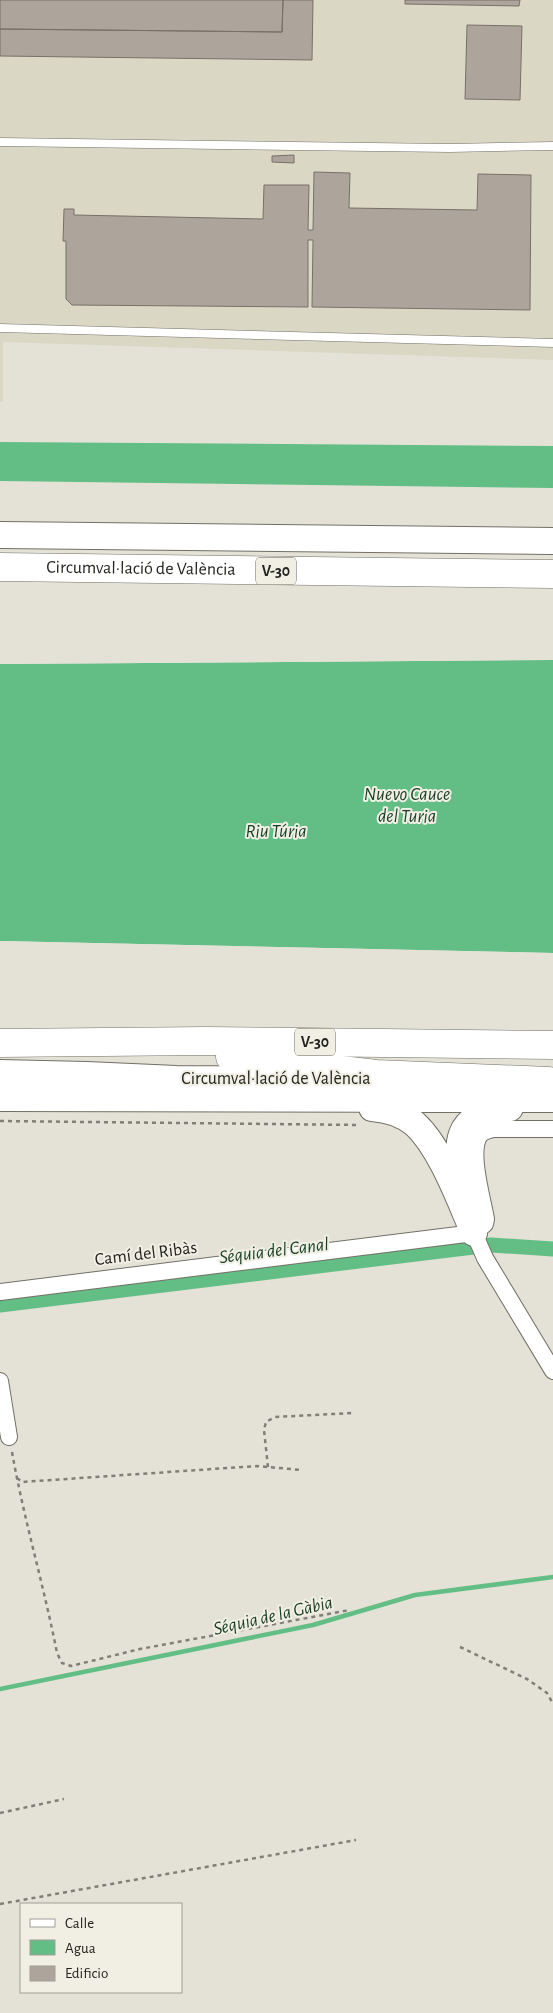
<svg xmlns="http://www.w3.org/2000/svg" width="553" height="2013" font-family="'Alegreya Sans',sans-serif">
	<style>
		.built { fill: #dbd7c5 }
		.water { fill: #63be85 }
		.pier { fill: #e4e2d7 }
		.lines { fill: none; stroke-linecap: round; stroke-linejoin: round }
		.stream { stroke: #63be85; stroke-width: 4.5 }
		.canal { stroke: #63be85; stroke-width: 15 }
		.building { fill: #ada59c; stroke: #787068 }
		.service-casing { stroke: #727066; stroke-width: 9 }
		.minor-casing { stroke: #727066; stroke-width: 18 }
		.trunk-casing { stroke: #727066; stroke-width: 28 }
		.motorway-casing { stroke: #727066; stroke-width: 29 }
		.path { stroke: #807f77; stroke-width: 2.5; stroke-dasharray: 4 4; stroke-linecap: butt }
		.service { stroke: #fff; stroke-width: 8 }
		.minor { stroke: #fff; stroke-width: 16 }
		.trunk { stroke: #fff; stroke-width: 26 }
		.motorway { stroke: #fff; stroke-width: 28 }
		.labels { text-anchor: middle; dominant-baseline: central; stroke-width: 4; stroke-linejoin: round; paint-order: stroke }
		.shield { fill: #f1efe4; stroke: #62615b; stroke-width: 1 }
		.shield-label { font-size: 16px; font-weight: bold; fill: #242420 }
		.street-label { font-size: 18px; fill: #242420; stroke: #f1efe4 }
		.water-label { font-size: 19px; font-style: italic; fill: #163d25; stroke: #f1efe4 }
	</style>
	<rect width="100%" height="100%" fill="#e4e2d7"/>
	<path class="built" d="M0 0H553V360L3 342V402H0Z"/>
	<path class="water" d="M0 442 553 446V488L0 481Z
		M553 660V953L0 941V664Z"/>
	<path class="pier" d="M553 657V660L0 664V661Z
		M0 941 553 953V955L0 944Z"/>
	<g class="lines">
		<path class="stream" d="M0 1689 313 1625 415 1595 553 1577"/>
		<path class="canal" d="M0 1305 457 1249 491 1245 553 1249"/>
	</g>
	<path class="building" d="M0 0H283L282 32 0 29Z
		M283 0H313L312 60 0 56V29L282 32Z
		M405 0H520L519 6 405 4Z
		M467 25 522 26 520 100 465 99Z
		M294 155V163L272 162V156Z
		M314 172 350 173 349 208 477 210 478 174 531 175 530 310 312 307 313 240H308V307L72 305 66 299V241H63L64 209H74V215L263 219 264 185H309L308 230H313Z"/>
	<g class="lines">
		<defs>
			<path id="service" d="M0 142 450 148 553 146
				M0 328 553 343"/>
			<path id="minor" d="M474 1233 485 1224 486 1219C483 1200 468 1151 480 1135 484 1131 489 1130 494 1129H553
				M474 1233 485 1258 553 1371
				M0 1292 474 1233
				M0 1381 9 1437"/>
			<path id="trunk" d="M0 535 553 541
				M0 1073 87 1075 176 1079 342 1080
				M0 1098 553 1099
				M372 1108C386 1109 403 1114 415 1124 441 1148 460 1201 474 1233
				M465 1191C455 1144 452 1114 510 1108"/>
			<g id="motorway">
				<path id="s1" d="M0 567 553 574"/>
				<path d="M0 1043 206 1041 553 1045"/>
				<path d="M230 1057 376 1074 549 1081"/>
			</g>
		</defs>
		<use href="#service" class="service-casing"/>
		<use href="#minor" class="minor-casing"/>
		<use href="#trunk" class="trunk-casing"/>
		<use href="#motorway" class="motorway-casing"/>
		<path class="path" d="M0 1121 360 1125
			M12 1452C24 1520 44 1586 57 1653L62 1663 71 1666 140 1649 350 1610
			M268 1467 264 1430 266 1422 275 1417 353 1413
			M17 1478 22 1482 257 1466 301 1470
			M460 1647 527 1679 547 1693 553 1704
			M0 1813 64 1799
			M0 1904 356 1840"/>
		<use href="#service" class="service"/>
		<use href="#minor" class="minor"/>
		<use href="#trunk" class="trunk"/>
		<use href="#motorway" class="motorway"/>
	</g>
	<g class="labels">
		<g class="shield">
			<rect x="256" y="557.5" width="40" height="27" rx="4"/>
			<rect x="295" y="1028.5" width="40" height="27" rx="4"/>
		</g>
		<g class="shield-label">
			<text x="276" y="571">V-30</text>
			<text x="315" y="1042">V-30</text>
		</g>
		<g class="street-label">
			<text stroke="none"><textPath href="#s1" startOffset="141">Circumval·lació de València</textPath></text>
			<text x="276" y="1079">Circumval·lació de València</text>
			<text transform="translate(146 1254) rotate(-7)">Camí del Ribàs</text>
		</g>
		<g class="water-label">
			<text x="407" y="794">Nuevo Cauce<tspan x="407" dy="22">del Turia</tspan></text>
			<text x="276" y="831">Riu Túria</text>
			<text transform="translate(274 1251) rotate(-7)">Séquia del Canal</text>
			<text transform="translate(273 1616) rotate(-13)">Séquia de la Gàbia</text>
		</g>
	</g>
	<rect x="20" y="1903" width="162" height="90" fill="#f1efe4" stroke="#9f9e96"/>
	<rect x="30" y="1919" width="25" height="8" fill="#ffffff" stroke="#9f9e96"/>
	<text x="65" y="1928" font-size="15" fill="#242420">Calle</text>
	<rect x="30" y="1940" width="25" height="15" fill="#63be85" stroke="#9f9e96"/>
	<text x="65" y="1953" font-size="15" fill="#242420">Agua</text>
	<rect x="30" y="1966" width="25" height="15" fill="#ada59c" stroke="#9f9e96"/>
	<text x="65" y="1978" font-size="15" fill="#242420">Edificio</text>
</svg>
